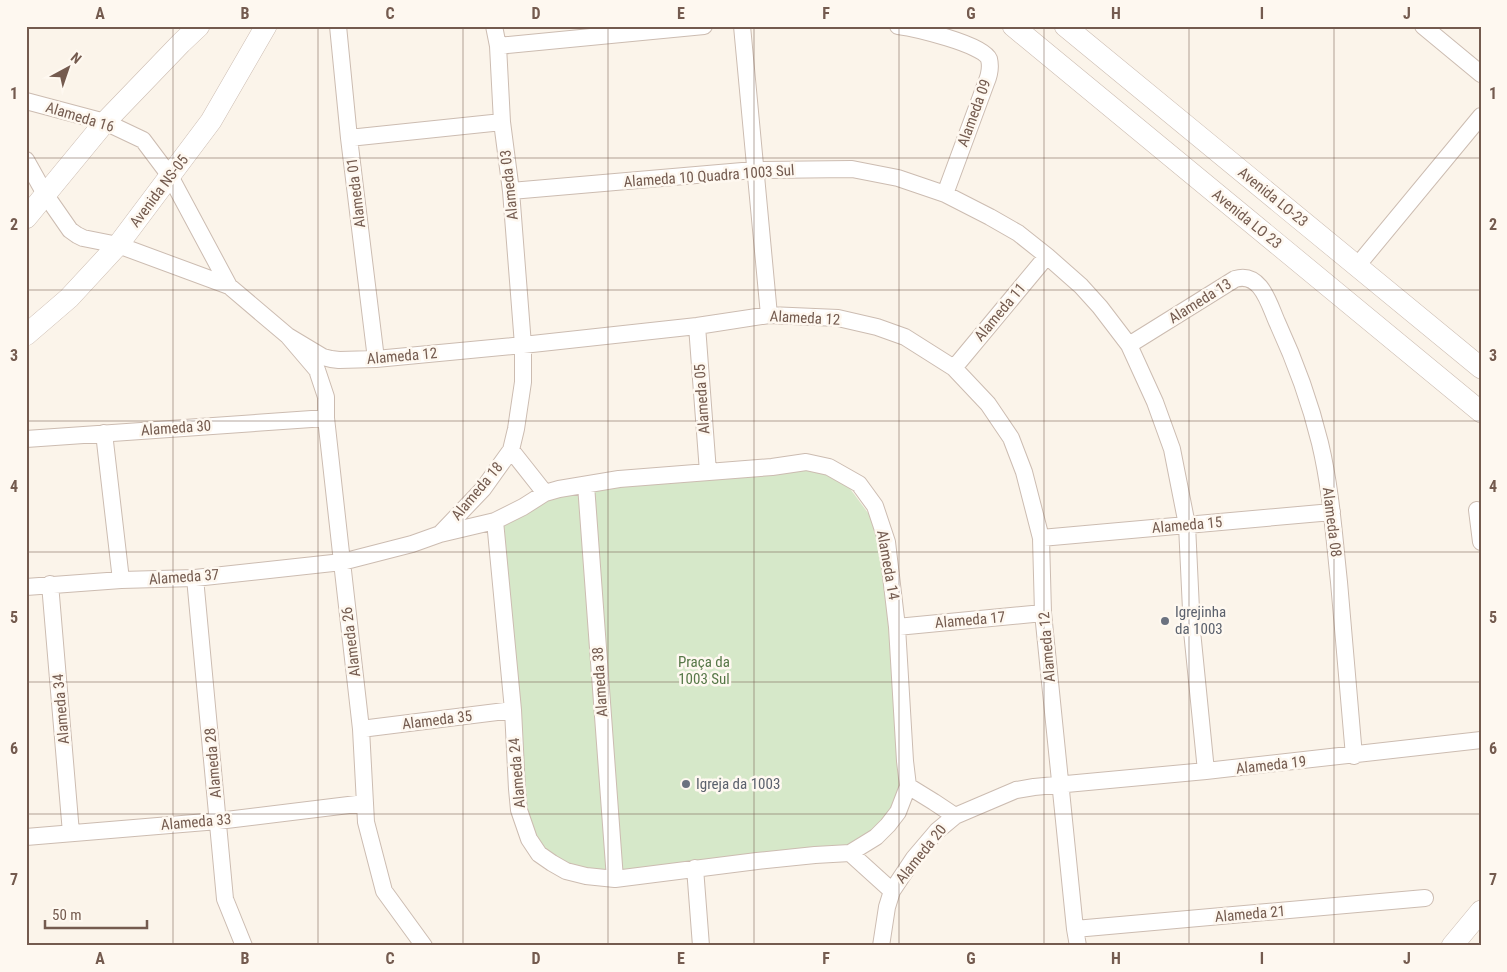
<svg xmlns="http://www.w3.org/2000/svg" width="1507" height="972" font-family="'Roboto Condensed',sans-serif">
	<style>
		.green { fill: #d6e8c9 }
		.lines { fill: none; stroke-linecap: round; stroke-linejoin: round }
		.minor-casing { stroke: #ccbcb1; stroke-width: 18 }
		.tertiary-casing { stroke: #ccbcb1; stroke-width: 22 }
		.minor { stroke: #fff; stroke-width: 16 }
		.tertiary { stroke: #fff; stroke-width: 21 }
		.grid { fill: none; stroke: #745b4f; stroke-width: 1; stroke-opacity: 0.55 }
		.worship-dot { fill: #6b7280; stroke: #fef8f0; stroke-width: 2 }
		.labels { text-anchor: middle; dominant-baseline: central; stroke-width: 5; stroke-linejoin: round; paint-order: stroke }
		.street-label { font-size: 15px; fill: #745b4f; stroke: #fef8f0 }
		.worship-label { font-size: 15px; fill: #5b616d; stroke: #fef8f0; text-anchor: start }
		.park-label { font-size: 15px; fill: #577848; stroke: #fef8f0 }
		.neatline { fill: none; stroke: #745b4f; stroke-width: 2 }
		.grid-label { font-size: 16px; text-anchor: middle; font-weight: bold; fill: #745b4f }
	</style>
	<rect width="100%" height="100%" fill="#fbf4ea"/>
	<path class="green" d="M790 465 837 471 888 540 908 787 888 825 850 853 604 878 539 854 517 789 495 521 545 493Z"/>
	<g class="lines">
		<defs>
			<path id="minor" d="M338 26 349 138 376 359
				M742 26 769 315
				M898 26C914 28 983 44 989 59 991 67 989 76 986 83L945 194
				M1423 26 1481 74
				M498 46 704 26
				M26 101 105 122 143 140 170 176 229 286
				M349 138 502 122
				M26 160 45 194 70 230 77 235 83 238 118 245 229 286 288 336 317 370 326 397V418L342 562 361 729 366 822 384 891 424 946
				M511 191 754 170 852 169 898 178 945 194 990 217 1018 233 1047 256 1081 286 1100 307 1129 345 1155 402 1172 449 1187 525 1192 631 1206 771
				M1357 266 1481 116
				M697 326 708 472
				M288 336 323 357 331 359 339 360 376 359 523 345 697 326 769 315 838 318 877 327 905 337 954 368 988 404 1011 438 1024 472 1041 538 1043 613 1075 929 1078 946
				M1129 345 1235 279C1261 271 1269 304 1277 322 1295 361 1310 402 1320 443 1331 489 1334 536 1339 582 1344 640 1349 698 1354 756
				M954 368 1047 256
				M104 433 121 580
				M26 439 326 418
				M511 450 545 493
				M586 485 615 879
				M1477 510 1481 542
				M440 534 495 521 523 507 545 493 559 489 619 479 772 467 806 462 829 467 859 484 875 506 887 542 897 627 905 761 908 786 898 812 888 825 876 837 850 853 815 855 757 861 615 879 586 876 566 871 552 863 539 854 529 839 519 810 517 789 513 710 495 521
				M1041 538 1332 512
				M195 578 225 899 244 946
				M50 584 71 833
				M26 587 121 580 195 578 342 562 412 544 440 534 483 489 511 450 516 429 523 382V345L511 191 502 122 498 46 494 26
				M897 627 1043 613
				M361 729 513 710
				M908 786 934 802 955 816
				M26 837 218 821 365 803
				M850 853 892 891
				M695 868 701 946
				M1075 929 1425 898
				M881 946 887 907 892 891 914 858 937 831 955 816 1016 790 1034 787 1206 771 1481 740"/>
			<path id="tertiary" d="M1013 26 1481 412
				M1065 26 1481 368
				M26 218 105 122 181 43 199 26
				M26 335 69 298 118 245 211 121 266 26
				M1452 946 1481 911"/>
		</defs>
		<use href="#minor" class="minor-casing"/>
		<use href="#tertiary" class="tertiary-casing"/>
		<use href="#minor" class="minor"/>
		<use href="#tertiary" class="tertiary"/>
	</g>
	<path class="grid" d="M173 26V946M318 26V946M463 26V946M608 26V946M754 26V946M899 26V946M1044 26V946M1189 26V946M1334 26V946M26 158H1481M26 290H1481M26 421H1481M26 552H1481M26 682H1481M26 814H1481"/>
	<g class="worship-dot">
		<circle cx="1165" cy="621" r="5"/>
		<circle cx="686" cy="784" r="5"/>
	</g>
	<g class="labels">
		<g class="street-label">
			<text transform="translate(974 113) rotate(-70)">Alameda 09</text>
			<text transform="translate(80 117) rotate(17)">Alameda 16</text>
			<text transform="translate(709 176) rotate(-4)">Alameda 10 Quadra 1003 Sul</text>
			<text transform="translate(509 185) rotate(-96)">Alameda 03</text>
			<text transform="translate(159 191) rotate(-53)">Avenida NS-05</text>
			<text transform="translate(356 193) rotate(-97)">Alameda 01</text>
			<text transform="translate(1273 197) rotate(39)">Avenida LO-23</text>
			<text transform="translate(1247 219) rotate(39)">Avenida LO 23</text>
			<text transform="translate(1200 301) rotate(-32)">Alameda 13</text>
			<text transform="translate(1000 312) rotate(-50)">Alameda 11</text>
			<text transform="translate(805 318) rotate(3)">Alameda 12</text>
			<text transform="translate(402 356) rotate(-5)">Alameda 12</text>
			<text transform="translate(702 399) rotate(-94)">Alameda 05</text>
			<text transform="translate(176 428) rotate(-4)">Alameda 30</text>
			<text transform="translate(477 491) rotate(-50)">Alameda 18</text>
			<text transform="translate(1332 522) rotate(83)">Alameda 08</text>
			<text transform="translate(1187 525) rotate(-5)">Alameda 15</text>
			<text transform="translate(888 565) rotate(80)">Alameda 14</text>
			<text transform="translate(184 577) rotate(-4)">Alameda 37</text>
			<text transform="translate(970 620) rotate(-5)">Alameda 17</text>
			<text transform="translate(351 642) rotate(-97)">Alameda 26</text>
			<text transform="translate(1047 647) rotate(-95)">Alameda 12</text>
			<text transform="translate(600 682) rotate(-94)">Alameda 38</text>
			<text transform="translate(61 709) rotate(-95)">Alameda 34</text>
			<text transform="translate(437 720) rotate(-7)">Alameda 35</text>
			<text transform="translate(213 763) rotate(-95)">Alameda 28</text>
			<text transform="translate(1271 765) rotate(-6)">Alameda 19</text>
			<text transform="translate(517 773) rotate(-95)">Alameda 24</text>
			<text transform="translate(196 822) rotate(-5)">Alameda 33</text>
			<text transform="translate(921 854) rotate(-51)">Alameda 20</text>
			<text transform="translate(1250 914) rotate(-5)">Alameda 21</text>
		</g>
		<g class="worship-label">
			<text x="1175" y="612">Igrejinha<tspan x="1175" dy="17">da 1003</tspan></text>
			<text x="696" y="784">Igreja da 1003</text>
		</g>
		<g class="park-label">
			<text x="704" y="662">Praça da<tspan x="704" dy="17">1003 Sul</tspan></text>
		</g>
	</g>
	<rect width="1507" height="972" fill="none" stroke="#fef8f0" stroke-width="55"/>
	<g transform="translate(68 68) rotate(40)" stroke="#fef8f0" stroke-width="4" paint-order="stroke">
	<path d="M0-4L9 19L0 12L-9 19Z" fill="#745b4f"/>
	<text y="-8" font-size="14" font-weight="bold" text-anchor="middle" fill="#745b4f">N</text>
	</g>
	<path d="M45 920v8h102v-8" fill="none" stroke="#745b4f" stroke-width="2.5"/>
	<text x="52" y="920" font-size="15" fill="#745b4f" stroke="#fef8f0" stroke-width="4" paint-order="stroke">50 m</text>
	<rect x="28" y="28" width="1452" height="916" class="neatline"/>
	<g class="grid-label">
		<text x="100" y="19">A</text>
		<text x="245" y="19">B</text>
		<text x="390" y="19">C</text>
		<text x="536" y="19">D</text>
		<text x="681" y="19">E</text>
		<text x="826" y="19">F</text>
		<text x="971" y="19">G</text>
		<text x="1116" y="19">H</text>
		<text x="1262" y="19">I</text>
		<text x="1407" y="19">J</text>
		<text x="14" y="99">1</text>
		<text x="1493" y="99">1</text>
		<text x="14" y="230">2</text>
		<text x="1493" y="230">2</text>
		<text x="14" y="361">3</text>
		<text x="1493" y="361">3</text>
		<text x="14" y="492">4</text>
		<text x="1493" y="492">4</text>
		<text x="14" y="623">5</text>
		<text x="1493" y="623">5</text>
		<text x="14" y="754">6</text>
		<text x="1493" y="754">6</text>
		<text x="14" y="885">7</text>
		<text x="1493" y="885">7</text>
		<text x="100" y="964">A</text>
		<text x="245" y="964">B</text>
		<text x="390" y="964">C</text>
		<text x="536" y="964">D</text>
		<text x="681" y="964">E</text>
		<text x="826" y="964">F</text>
		<text x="971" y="964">G</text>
		<text x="1116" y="964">H</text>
		<text x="1262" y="964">I</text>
		<text x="1407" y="964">J</text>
	</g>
</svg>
